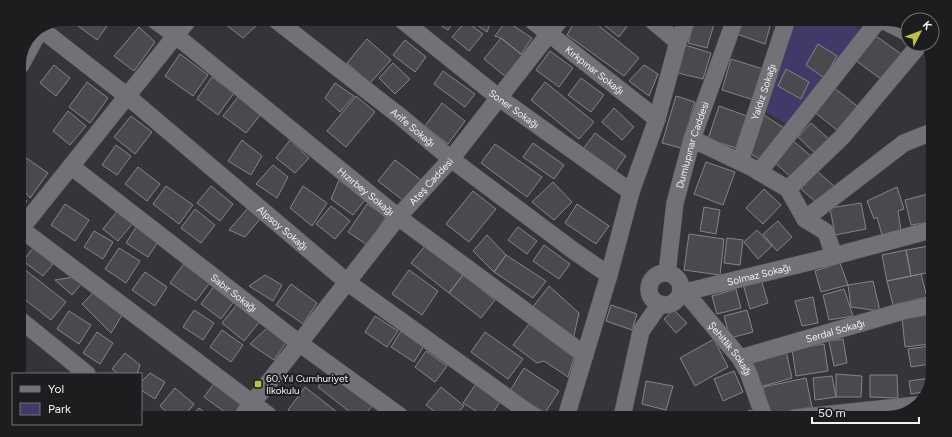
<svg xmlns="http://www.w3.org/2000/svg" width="952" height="437" font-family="Figtree,sans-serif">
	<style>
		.green { fill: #413a69 }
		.building { fill: #4a4a4e; stroke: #848489 }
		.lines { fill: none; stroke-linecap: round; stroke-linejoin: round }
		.street-casing { stroke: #545357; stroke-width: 18 }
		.secondary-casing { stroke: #545357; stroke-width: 23 }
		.street { stroke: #717176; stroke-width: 17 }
		.secondary { stroke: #717176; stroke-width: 22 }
		.poi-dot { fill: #bfbe42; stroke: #1d1c1e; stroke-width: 1.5 }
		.labels { text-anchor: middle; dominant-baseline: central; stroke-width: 4; stroke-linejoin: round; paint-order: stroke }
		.street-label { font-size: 10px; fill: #f1f0f3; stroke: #1d1c1e }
		.poi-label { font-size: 10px; fill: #f1f0f3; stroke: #1d1c1e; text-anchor: start }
	</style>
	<rect width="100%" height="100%" fill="#353539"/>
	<path class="green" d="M789 22H848L861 30 788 125 766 112 776 66Z"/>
	<path class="building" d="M78 19H112L97 40 74 23Z
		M220 20H253L258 24 243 38Z
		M434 21H454L448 30Z
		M466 21 483 34 469 51 452 37Z
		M471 21H491L487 32Z
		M506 21 532 38 521 54 501 38 495 36Z
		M575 21H593L639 58 624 76 567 35Z
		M599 21H631L619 37Z
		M694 22H705L714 24 707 48 688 43Z
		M738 22H768L771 23 765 44 734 33Z
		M139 27 155 42 134 71 114 56Z
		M873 34 904 56 885 82 855 60Z
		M501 38 523 56 506 77 484 59Z
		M367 39 391 60 370 83 347 63Z
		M405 40 426 57 415 72 393 55Z
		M818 44 837 56 824 78 806 65Z
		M685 45 711 53 703 79 678 73Z
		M550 51 573 68 559 87 536 70Z
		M180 54 208 75 193 96 165 76Z
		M731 59 763 69 754 100 722 90Z
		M393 63 410 79 395 94 379 78Z
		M54 65 70 78 56 96 40 83Z
		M644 65 658 74 649 96 629 81Z
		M786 69 809 82 801 99 778 86Z
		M443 71 475 94 465 107 434 84Z
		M212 77 234 93 218 115 197 99Z
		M581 78 604 95 591 112 568 95Z
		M87 82 108 98 90 123 69 107Z
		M545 82 594 122 579 139 531 100Z
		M335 83 354 96 340 112 325 98Z
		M833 87 861 109 842 134 813 111Z
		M356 96 375 112 346 147 327 131Z
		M676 96 695 102 681 148 662 143Z
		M238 97 261 114 246 133 223 116Z
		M442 103 465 121 448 144 425 126Z
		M719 106 747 116 736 148 708 139Z
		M614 108 634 127 622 140 602 122Z
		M68 111 86 126 70 145 53 131Z
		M764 115 787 130 763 161 749 153Z
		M131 116 152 132 135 154 114 137Z
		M811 123 830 140 817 155 798 137Z
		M595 133 626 156 612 176 580 153Z
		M791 139 811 156 792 178 773 161Z
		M242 140 262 156 251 175 228 161Z
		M290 140 309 158 295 173 276 158Z
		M533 143 564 165 554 179 523 157Z
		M495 144 542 177 527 197 481 163Z
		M116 145 131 156 117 175 102 165Z
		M19 153 48 173 30 198 19 185Z
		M932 156V180L928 158Z
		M395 160 421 180 404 201 378 181Z
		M706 162 735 172 723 205 694 194Z
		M273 165 288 177 277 198 256 184Z
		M138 167 160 184 147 201 125 184Z
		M817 171 835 187 819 205 801 189Z
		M339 180 365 200 353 215 331 199Z
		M553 182 572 202 554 220 532 202Z
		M166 186 193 205 179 224 153 204Z
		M211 186 233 204 220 221 197 203Z
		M303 186 327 203 312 226 290 208Z
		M897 187 904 209 898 211 901 231 882 235 877 217 874 219 867 201Z
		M764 189 781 205 763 224 746 208Z
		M473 191 496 209 469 242 446 224Z
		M928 194 931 210V222L911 225 905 200Z
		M19 196 27 201 19 211Z
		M861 203 866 229 835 235 830 208Z
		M65 204 89 220 75 241 51 225Z
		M367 204 386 217 367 245 348 232Z
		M577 204 609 226 596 244 565 223Z
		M331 206 350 221 335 239 316 224Z
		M704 207 720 210 716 234 700 231Z
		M248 208 260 219 245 237 229 230Z
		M119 209 134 222 118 241 103 229Z
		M195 209 215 225 201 243 181 228Z
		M778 221 792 237 777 251 763 234Z
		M138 224 160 239 148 257 126 243Z
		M518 227 537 241 527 254 508 240Z
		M757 230 772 246 758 259 744 242Z
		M94 231 113 242 103 259 84 247Z
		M689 234 724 239 720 275 684 270Z
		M487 235 506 255 494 272 473 251Z
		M727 238 743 240 740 265 724 263Z
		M544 245 570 264 559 279 533 261Z
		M425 246 463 275 449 293 411 263Z
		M929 246 931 260V272L911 276 906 250Z
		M33 248 53 264 43 276 23 261Z
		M119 248 140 261 126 283 105 269Z
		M906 250 911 276 887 281 882 255Z
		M506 255 546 281 533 298 494 272Z
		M185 262 211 281 196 301 170 283Z
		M840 263 848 285 821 292 815 271Z
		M19 265 66 302 51 320 19 295Z
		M409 270 438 291 422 315 392 294Z
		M145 272 167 287 155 306 132 290Z
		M921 274 927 297 893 305 887 281Z
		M265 275 282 285 273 301 249 286Z
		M463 275 495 300 481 318 449 293Z
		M74 277 82 283 72 295 55 280Z
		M761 279 768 303 750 309 743 284Z
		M873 281 880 311 851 307 848 285Z
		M291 284 317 303 303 324 276 305Z
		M215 285 235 300 221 319 201 304Z
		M549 286 579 313 573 340 532 308Z
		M736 289 741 308 717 314 712 296Z
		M844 289 853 316 829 320 823 295Z
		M94 292 124 312 111 333 82 304Z
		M813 297 818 323 802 326 795 301Z
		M239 302 261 320 244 341 222 323Z
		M611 305 637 314 632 330 606 321Z
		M194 310 214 323 203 340 183 327Z
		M674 310 687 323 676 333 664 319Z
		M747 310 753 332 730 338 724 316Z
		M69 311 91 325 79 344 57 329Z
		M930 315V344L905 347 902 318Z
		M375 316 398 331 387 347 365 332Z
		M529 324 574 358 568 377 544 361 537 363 513 345Z
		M267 328 287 341 274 360 250 344Z
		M222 330 243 345 231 362 210 347Z
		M401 331 424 346 414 362 391 347Z
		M97 332 113 343 100 364 83 353Z
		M485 332 523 359 508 379 471 352Z
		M714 339 728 367 695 386 680 358Z
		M843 339 847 363 834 366 829 341Z
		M824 344 828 371 796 376 792 349Z
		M930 346V364L911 367 908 349Z
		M426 351 447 366 435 382 415 367Z
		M786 351 792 378 760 387 752 359Z
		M125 353 140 365 137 374H118L112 369Z
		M524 368 559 391 545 413 510 391Z
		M734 371 743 392 723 401 714 379Z
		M150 373 165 382 155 399 141 390V382Z
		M329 373 372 406 364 416H355L318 387Z
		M836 374 862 376 861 397H836Z
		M870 375H897L898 398 870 397Z
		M832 376 836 397 815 400 813 378Z
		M806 378 812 407 769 415 763 387Z
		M930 378 928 391 911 394 909 381Z
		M646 381 673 386 666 410 642 404Z
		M215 382 246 405 238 415H229L204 397Z
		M476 384 501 400 491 416H484L463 403Z
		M305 387 342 416 295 415 288 410Z
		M441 387 464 406 455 416H440L426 405Z
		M175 388 194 404 185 415H170L160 406Z
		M199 408 208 415H193Z
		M751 410 753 417H734V416Z"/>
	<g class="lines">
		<defs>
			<g id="street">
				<path id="s1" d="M153 19 175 35 398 217 585 355"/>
				<path id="s2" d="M276 20 401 117 451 159 574 251 609 275"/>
				<path id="s3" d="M402 20 498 97 631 192"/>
				<path id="s4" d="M533 21 657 119"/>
				<path d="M653 21 678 42"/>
				<path d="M886 22 908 33"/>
				<path id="s5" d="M41 29 127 96 347 282 533 416"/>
				<path d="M692 139 751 167 788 189 842 137 920 44"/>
				<path id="s6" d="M740 162 786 22"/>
				<path id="s7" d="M72 167 299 343 400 416"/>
				<path d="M759 172 877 22"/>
				<path d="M788 189 805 219 826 232 834 256 931 230"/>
				<path d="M805 219 904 143 932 132"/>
				<path d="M21 229 268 415"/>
				<path d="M19 231 188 20"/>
				<circle cx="665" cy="289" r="16"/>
				<path id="s8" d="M667 273 675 203 692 139 734 22"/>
				<path id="s9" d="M681 291 685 292 740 358 748 372 764 417"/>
				<path id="s10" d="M685 292 834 256"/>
				<path d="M19 319 87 374"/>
				<path id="s11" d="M740 358 903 311 930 306"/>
				<path id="s12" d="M243 415 398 217 451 159 559 21"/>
				<path d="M566 417 609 275 631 192 657 119 678 42 686 22"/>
				<path d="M622 417 641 331 660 304"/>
				<path d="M794 418 917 405"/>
			</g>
			<path id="secondary" d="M19 63 37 30"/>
		</defs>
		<use href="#street" class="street-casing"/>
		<use href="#secondary" class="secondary-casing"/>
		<use href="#street" class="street"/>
		<use href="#secondary" class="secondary"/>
	</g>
	<rect class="poi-dot" x="254" y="380" width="8" height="8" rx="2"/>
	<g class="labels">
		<g class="street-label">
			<text stroke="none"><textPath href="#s4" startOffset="79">Kırkpınar Sokağı</textPath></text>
			<text stroke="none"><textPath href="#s6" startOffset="74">Yaldız Sokağı</textPath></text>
			<text stroke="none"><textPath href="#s3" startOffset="143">Soner Sokağı</textPath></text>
			<text stroke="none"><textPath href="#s2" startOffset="174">Arife Sokağı</textPath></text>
			<text stroke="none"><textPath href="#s8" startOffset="131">Dumlupınar Caddesi</textPath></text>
			<text stroke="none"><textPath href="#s12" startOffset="300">Ateş Caddesi</textPath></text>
			<text stroke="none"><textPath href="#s1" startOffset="274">Hızırbey Sokağı</textPath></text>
			<text stroke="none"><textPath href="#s5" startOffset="313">Alpsoy Sokağı</textPath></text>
			<text stroke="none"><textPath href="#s10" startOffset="76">Solmaz Sokağı</textPath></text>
			<text stroke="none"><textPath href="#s7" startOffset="205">Sabır Sokağı</textPath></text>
			<text stroke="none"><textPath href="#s11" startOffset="99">Serdal Sokağı</textPath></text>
			<text stroke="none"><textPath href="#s9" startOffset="77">Şehitlik Sokağı</textPath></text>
		</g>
		<g class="poi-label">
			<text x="266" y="378">60. Yıl Cumhuriyet<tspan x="266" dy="12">İlkokulu</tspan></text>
		</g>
	</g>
	<path d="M0 0H952V437H0ZM64 26H888A38 38 0 0 1 926 64V373A38 38 0 0 1 888 411H64A38 38 0 0 1 26 373V64A38 38 0 0 1 64 26Z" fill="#1d1c1e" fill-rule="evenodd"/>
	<rect x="12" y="373" width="130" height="52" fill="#1d1c1e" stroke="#727173"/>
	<rect x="20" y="386" width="20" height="6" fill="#717176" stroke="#727173"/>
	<text x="48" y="393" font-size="12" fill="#f1f0f3">Yol</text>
	<rect x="20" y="403" width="20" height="12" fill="#413a69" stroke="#727173"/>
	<text x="48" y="413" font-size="12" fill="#f1f0f3">Park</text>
	<g transform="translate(920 32) rotate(48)"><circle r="19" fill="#1d1c1e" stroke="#727173"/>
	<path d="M0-3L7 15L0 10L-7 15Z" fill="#bfbe42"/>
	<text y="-6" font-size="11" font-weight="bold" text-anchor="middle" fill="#f1f0f3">K</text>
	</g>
	<path d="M812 417v6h107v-6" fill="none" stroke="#f1f0f3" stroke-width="2"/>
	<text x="818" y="417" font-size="12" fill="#f1f0f3" stroke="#1d1c1e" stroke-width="3" paint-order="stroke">50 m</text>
</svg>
